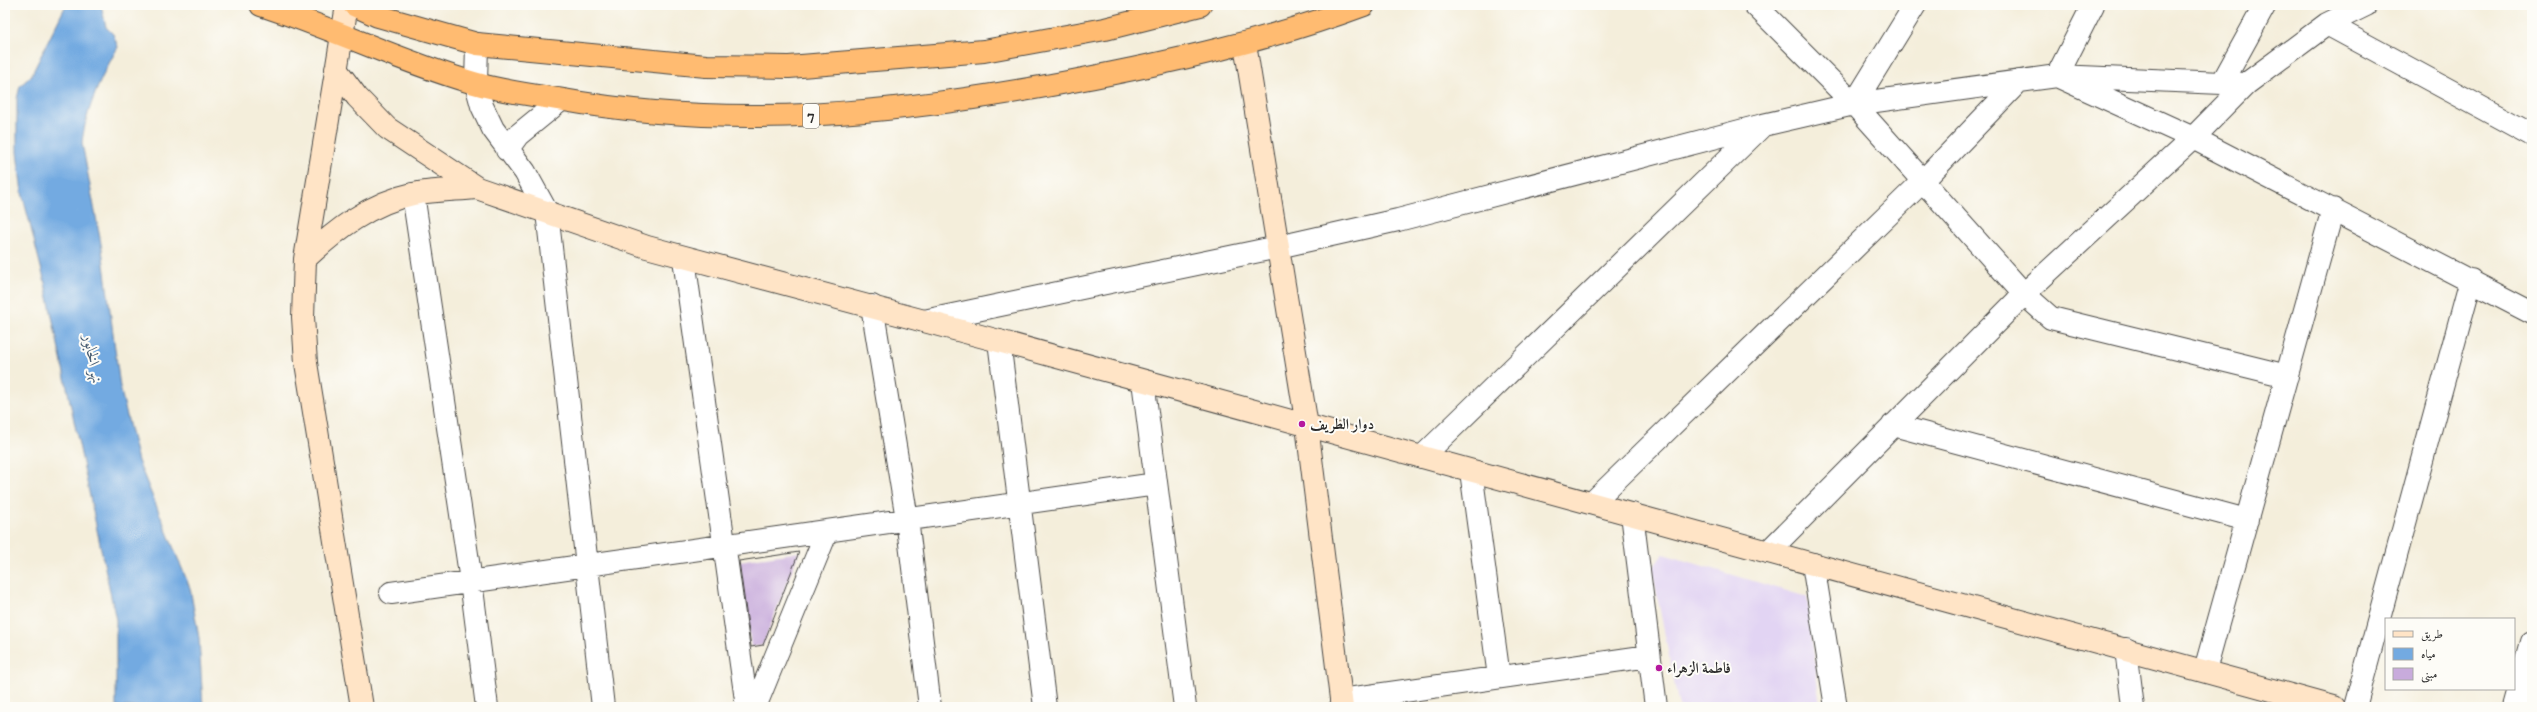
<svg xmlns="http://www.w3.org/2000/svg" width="2537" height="712" font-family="'IM FELL DW Pica',Amiri,serif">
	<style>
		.built { fill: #e2d4f3 }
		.water { fill: #73aae1; stroke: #4f6a86 }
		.building { fill: #c8abdc }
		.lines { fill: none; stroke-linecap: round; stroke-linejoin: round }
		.street-casing { stroke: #494845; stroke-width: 24 }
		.secondary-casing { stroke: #494845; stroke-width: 24 }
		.highway-casing { stroke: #494845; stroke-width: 24 }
		.street { stroke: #fff; stroke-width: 22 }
		.secondary { stroke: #ffe4c6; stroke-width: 22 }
		.highway { stroke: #ffbb71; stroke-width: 22 }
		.poi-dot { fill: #b5179e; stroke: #fdfcf7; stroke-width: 1.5 }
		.labels { text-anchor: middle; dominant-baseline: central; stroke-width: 4; stroke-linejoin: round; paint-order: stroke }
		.shield { fill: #fdfcf7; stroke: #6a6a68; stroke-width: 1 }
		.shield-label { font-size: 14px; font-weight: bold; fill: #2b2b2b }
		.poi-label { font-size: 15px; font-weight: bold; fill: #2b2b2b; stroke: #fdfcf7; text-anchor: start }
		.water-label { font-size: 16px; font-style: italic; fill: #485e74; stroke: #fdfcf7 }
	</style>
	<rect width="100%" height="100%" fill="#fdfcf7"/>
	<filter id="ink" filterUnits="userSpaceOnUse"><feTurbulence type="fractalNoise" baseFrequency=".025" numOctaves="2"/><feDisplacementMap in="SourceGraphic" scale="8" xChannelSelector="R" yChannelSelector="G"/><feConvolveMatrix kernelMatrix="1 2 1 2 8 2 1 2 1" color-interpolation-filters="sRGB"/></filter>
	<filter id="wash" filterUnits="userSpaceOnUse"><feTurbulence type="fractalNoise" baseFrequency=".012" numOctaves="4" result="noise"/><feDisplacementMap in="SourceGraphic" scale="16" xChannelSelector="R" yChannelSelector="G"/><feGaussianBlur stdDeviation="0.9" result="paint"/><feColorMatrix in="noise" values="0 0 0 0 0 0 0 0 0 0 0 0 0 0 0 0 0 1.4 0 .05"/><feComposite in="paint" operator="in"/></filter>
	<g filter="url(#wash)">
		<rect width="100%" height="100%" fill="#f4eedb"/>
		<path class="built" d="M1663 554 1807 597 1820 707H1679L1652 569Z"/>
		<path class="water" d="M66 5H101L106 27 113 34 118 47C102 75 85 111 82 143L102 249 120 387 138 461 190 588 199 638 203 707H116V620L45 283 22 193 17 152V99L20 86 31 76Z"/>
		<g id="blocks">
			<path class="building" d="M799 552 763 645 751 647 739 561Z"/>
		</g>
	</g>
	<g filter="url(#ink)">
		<use href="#blocks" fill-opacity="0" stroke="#494845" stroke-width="1"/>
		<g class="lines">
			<defs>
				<path id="street" d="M1755 5 1854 104 2024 294 2051 318 2287 376
					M2093 5 2057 76 2193 138 2532 313
					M2327 24 2532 135
					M477 44 476 84 482 106 493 129 525 172 547 212 603 707
					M2222 83 2265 5
					M1854 104 1915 5
					M507 150 518 135 561 100
					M413 194 471 581 487 707
					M684 259 747 707
					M872 306 907 519 930 707
					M924 321 1278 247 1398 220 1763 125 1854 104 2057 76 2246 84
					M999 341 1045 707
					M1143 381 1185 707
					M1893 425 2247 520
					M1422 457 1762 126
					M1471 471 1499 677
					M1592 503 1923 181 2019 81
					M1632 514 1656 707
					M1768 552 2024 294 2193 138 2246 84 2327 24 2366 5
					M1813 564 1836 707
					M391 593 1156 484
					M2126 649 2133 707
					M2205 670 2333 209
					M1341 700 1649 656
					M755 707 827 531
					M2355 707 2471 280
					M2514 707 2532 642"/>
				<path id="secondary" d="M347 5 305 259 303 317 306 363 362 707
					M1245 44 1307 426 1342 707
					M336 69 357 97 387 128 477 188 647 247 999 341 2334 707
					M305 259C336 230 370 203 413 194 434 190 456 190 477 188"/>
				<path id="highway" d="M261 5C333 28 401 62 474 83 501 91 531 95 558 99 734 131 899 114 1073 81 1172 62 1270 40 1364 5
					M354 5 378 16 477 44 706 66 789 67 984 51 1105 29 1200 5"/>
			</defs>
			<use href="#street" class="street-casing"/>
			<use href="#secondary" class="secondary-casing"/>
			<use href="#highway" class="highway-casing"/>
			<use href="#street" class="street"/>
			<use href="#secondary" class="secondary"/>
			<use href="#highway" class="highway"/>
		</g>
	</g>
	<g class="poi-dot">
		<circle cx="1302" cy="424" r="4"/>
		<circle cx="1659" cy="668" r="4"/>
	</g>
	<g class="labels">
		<rect class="shield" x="803" y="104" width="16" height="24" rx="3"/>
		<g class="shield-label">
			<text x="811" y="116">7</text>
		</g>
		<g class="poi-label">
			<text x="1310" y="424">دوار الطريف</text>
			<text x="1667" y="668">فاطمة الزهراء</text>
		</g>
		<g class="water-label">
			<text transform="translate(93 359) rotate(80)">نهر الخابور</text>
		</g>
	</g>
	<rect width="2537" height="712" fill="none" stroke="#fdfcf7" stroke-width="20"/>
	<rect x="2385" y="618" width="130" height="72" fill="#fdfcf7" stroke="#a9a8a5"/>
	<rect x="2393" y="631" width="20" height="6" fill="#ffe4c6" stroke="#a9a8a5"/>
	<text x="2421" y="638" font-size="12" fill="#2b2b2b">طريق</text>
	<rect x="2393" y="648" width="20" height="12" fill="#73aae1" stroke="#a9a8a5"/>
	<text x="2421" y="658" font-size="12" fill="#2b2b2b">مياه</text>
	<rect x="2393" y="668" width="20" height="12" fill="#c8abdc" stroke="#a9a8a5"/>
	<text x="2421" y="678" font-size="12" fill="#2b2b2b">مبنى</text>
</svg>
